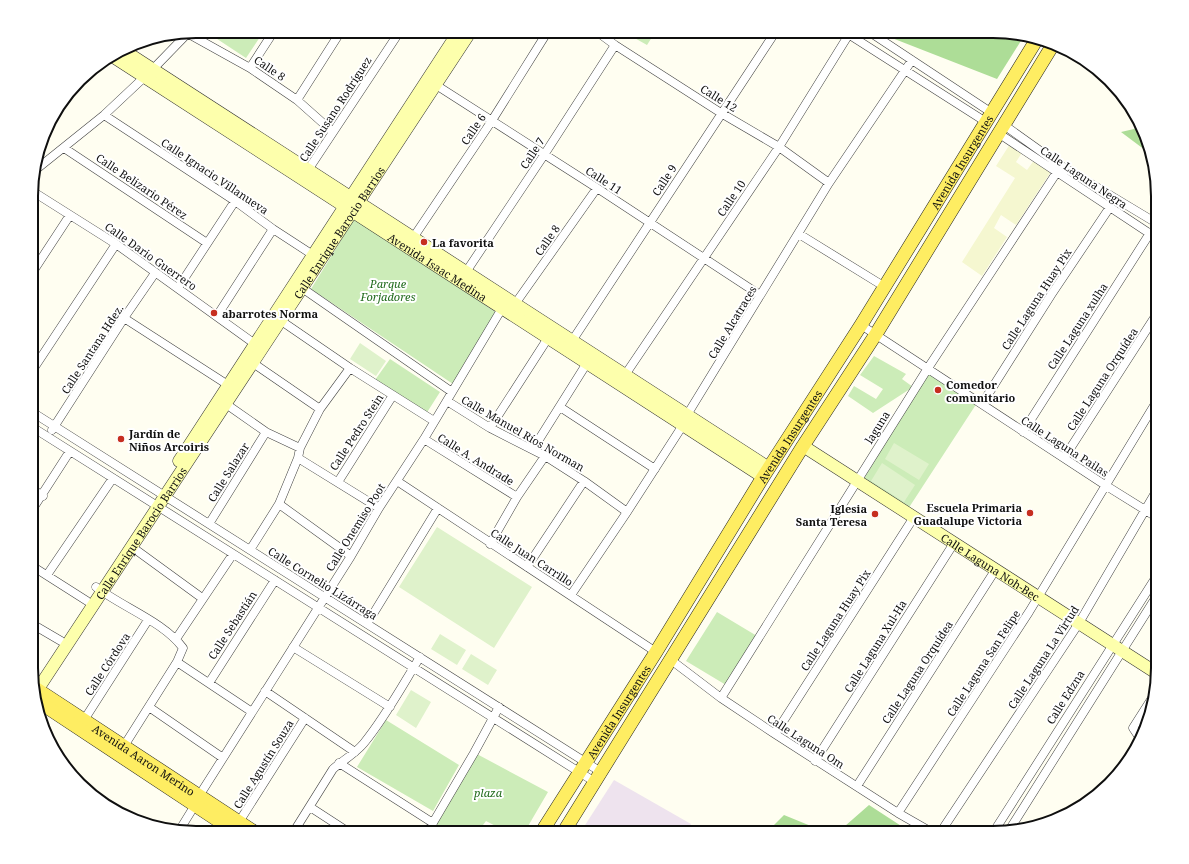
<svg xmlns="http://www.w3.org/2000/svg" width="1189" height="864" font-family="'Noto Serif',serif">
	<style>
		.industrial { fill: #eee3ee }
		.farmland { fill: #f5f7d0 }
		.green { fill: #ccecb8 }
		.forest { fill: #addd97 }
		.pitch { fill: #dff2cb }
		.lines { fill: none; stroke-linecap: round; stroke-linejoin: round }
		.street-casing { stroke: #424242; stroke-width: 9 }
		.secondary-casing { stroke: #313131; stroke-width: 13 }
		.primary-casing { stroke: #202020; stroke-width: 14 }
		.street { stroke: #fff; stroke-width: 8 }
		.secondary { stroke: #fdffac; stroke-width: 12 }
		.primary { stroke: #feed62; stroke-width: 13 }
		.poi-dot { fill: #c62e20; stroke: #fff; stroke-width: 1.5 }
		.labels { text-anchor: middle; dominant-baseline: central; stroke-width: 4; stroke-linejoin: round; paint-order: stroke }
		.street-label { font-size: 11px; fill: #0f0f0f; stroke: #fff }
		.poi-label { font-size: 11px; font-weight: bold; fill: #0f0f0f; stroke: #fff; text-anchor: start }
		.park-label { font-size: 11px; font-style: italic; fill: #216b1c; stroke: #fff }
		.rim { fill: none; stroke: #0f0f0f; stroke-width: 2 }
	</style>
	<rect width="100%" height="100%" fill="#fffef1"/>
	<path class="industrial" d="M614 780 691 824 686 833H580Z"/>
	<path class="farmland" d="M1010 144 1023 151 1016 162 1027 170 1035 159 1052 170 1016 225 1001 215 994 228 1007 237 982 276 962 262 1015 178 996 166Z"/>
	<path class="green" d="M205 31H264L246 58Z
		M622 31H656L647 45Z
		M356 216 497 313 453 384 311 289Z
		M874 356 906 374 902 379 913 387 873 413 848 396 854 386 876 399 883 389 860 375Z
		M390 359 440 392 426 414 375 380Z
		M928 370 977 403 908 509 862 482Z
		M717 612 757 636 726 685 686 661Z
		M386 720 459 765 433 811 357 767Z
		M475 753 548 792 524 833H509L486 821 477 833H432Z"/>
	<path class="forest" d="M874 31H1004L1024 36 997 79Z
		M1141 123 1149 153 1121 132 1134 129Z
		M869 805 912 833H837Z
		M784 815 828 833H766Z"/>
	<path class="pitch" d="M360 343 386 361 376 376 350 359Z
		M894 443 929 464 919 480 885 459Z
		M882 463 915 485 904 502 871 481Z
		M437 527 532 587 494 648 399 587Z
		M440 634 466 650 457 665 431 649Z
		M471 654 497 670 488 685 462 669Z
		M411 690 431 702 416 728 396 715Z"/>
	<g class="lines">
		<defs>
			<path id="street" d="M596 31 615 45 721 113 779 147 829 183
				M868 31 992 113
				M845 32 986 122
				M187 33 250 68 297 100 333 132
				M250 68 274 31
				M436 85 597 188 760 295
				M297 100 341 31
				M104 115 235 201 273 229 313 255
				M1004 125 1060 165 1158 224
				M998 133 1158 239
				M64 148 207 243
				M33 172 104 115 153 69 188 33
				M306 173 400 31
				M32 191 116 244 255 344
				M799 234 885 287
				M413 238 491 122 548 31
				M466 272 544 155 615 45
				M32 273 70 215
				M178 288 235 201
				M302 288 452 392
				M515 304 597 188
				M217 316 273 229
				M124 318 228 385
				M277 318 350 368 434 421
				M861 325 1105 485 1158 518
				M572 341 776 31
				M253 363 320 409
				M32 371 116 244
				M625 375 779 147 851 31
				M447 401 490 428 545 456 584 481 627 512
				M226 404 266 432 300 448
				M982 404 1051 295 1110 207
				M560 407 655 469
				M32 412 601 772
				M32 427 595 782
				M490 428 548 338
				M52 430 124 318 155 273
				M1023 432 1150 233
				M424 439 517 497
				M533 449 587 363
				M298 458 379 508
				M1064 458 1158 312
				M397 481 656 652
				M338 482 393 395
				M32 489 43 496
				M279 504 351 556
				M32 510 70 451
				M209 524 266 432
				M490 544 517 497 545 456
				M132 547 202 598
				M250 550 279 504 298 458 300 448 320 409 350 368
				M32 566 87 601
				M527 567 584 481
				M47 575 113 478
				M96 587C122 607 164 622 183 648L177 662 124 746
				M571 595 627 512 683 425 687 415 829 183 912 60
				M32 624 61 641
				M367 624 438 508
				M176 639 233 554
				M293 647 390 707
				M671 660 721 698 775 734 898 813 933 833
				M177 662 252 712
				M209 683 275 580
				M265 691 355 752
				M721 698 928 368 1057 172
				M149 707 223 758
				M84 720 148 620
				M775 734 914 517
				M1141 740 1133 728 1154 695
				M815 761 954 543
				M339 763 433 823
				M857 786 996 569
				M310 807 350 833
				M898 813 1029 612 1158 399
				M239 822 305 718
				M1010 829 1158 594
				M179 831 195 805 199 796 351 556 379 508 424 439 504 305
				M293 833 333 769C343 760 355 754 364 743 386 716 402 686 420 657
				M427 833 474 753 499 707
				M940 833 1079 623 1158 488
				M993 833 1158 574"/>
			<g id="secondary">
				<path d="M123 50 769 468"/>
				<path id="s1" d="M112 56 763 477"/>
				<path id="s2" d="M803 446 1158 674"/>
				<path d="M179 461 459 31"/>
				<path id="s3" d="M34 695 471 31"/>
			</g>
			<g id="primary">
				<path id="s4" d="M32 686 256 833"/>
				<path d="M36 700 237 833"/>
				<path id="s5" d="M541 833 656 652 763 477 861 325 1037 39"/>
				<path d="M563 833 803 446 876 334 1054 43"/>
			</g>
		</defs>
		<use href="#street" class="street-casing"/>
		<use href="#secondary" class="secondary-casing"/>
		<use href="#primary" class="primary-casing"/>
		<use href="#street" class="street"/>
		<use href="#secondary" class="secondary"/>
		<use href="#primary" class="primary"/>
	</g>
	<g class="poi-dot">
		<circle cx="424" cy="242" r="4"/>
		<circle cx="214" cy="313" r="4"/>
		<circle cx="938" cy="390" r="4"/>
		<circle cx="121" cy="439" r="4"/>
		<circle cx="1030" cy="513" r="4"/>
		<circle cx="875" cy="514" r="4"/>
	</g>
	<g class="labels">
		<g class="street-label">
			<text transform="translate(270 68) rotate(34)">Calle 8</text>
			<text transform="translate(719 98) rotate(32)">Calle 12</text>
			<text transform="translate(335 109) rotate(-57)">Calle Susano Rodríguez</text>
			<text transform="translate(473 129) rotate(-56)">Calle 6</text>
			<text transform="translate(532 153) rotate(-57)">Calle 7</text>
			<text stroke="none"><textPath href="#s5" startOffset="792">Avenida Insurgentes</textPath></text>
			<text transform="translate(215 176) rotate(34)">Calle Ignacio Villanueva</text>
			<text transform="translate(1084 177) rotate(34)">Calle Laguna Negra</text>
			<text transform="translate(604 180) rotate(33)">Calle 11</text>
			<text transform="translate(664 180) rotate(-57)">Calle 9</text>
			<text transform="translate(142 186) rotate(34)">Calle Belizario Pérez</text>
			<text transform="translate(731 198) rotate(-56)">Calle 10</text>
			<text stroke="none"><textPath href="#s3" startOffset="554">Calle Enrique Barocio Barrios</textPath></text>
			<text transform="translate(547 240) rotate(-55)">Calle 8</text>
			<text transform="translate(151 256) rotate(35)">Calle Dario Guerrero</text>
			<text stroke="none"><textPath href="#s1" startOffset="388">Avenida Isaac Medina</textPath></text>
			<text transform="translate(1036 299) rotate(-57)">Calle Laguna Huay Pix</text>
			<text transform="translate(732 322) rotate(-59)">Calle Alcatraces</text>
			<text transform="translate(1077 326) rotate(-57)">Calle Laguna xulha</text>
			<text transform="translate(92 349) rotate(-57)">Calle Santana Hdez.</text>
			<text transform="translate(1102 379) rotate(-57)">Calle Laguna Orquídea</text>
			<text transform="translate(877 427) rotate(-58)">laguna</text>
			<text transform="translate(356 432) rotate(-57)">Calle Pedro Stein</text>
			<text transform="translate(523 433) rotate(30)">Calle Manuel Ríos Norman</text>
			<text stroke="none"><textPath href="#s5" startOffset="468">Avenida Insurgentes</textPath></text>
			<text transform="translate(1065 446) rotate(33)">Calle Laguna Pailas</text>
			<text transform="translate(476 459) rotate(32)">Calle A. Andrade</text>
			<text transform="translate(228 472) rotate(-58)">Calle Salazar</text>
			<text transform="translate(355 527) rotate(-58)">Calle Onemiso Poot</text>
			<text stroke="none"><textPath href="#s3" startOffset="194">Calle Enrique Barocio Barrios</textPath></text>
			<text transform="translate(532 557) rotate(33)">Calle Juan Carrillo</text>
			<text stroke="none"><textPath href="#s2" startOffset="223">Calle Laguna Noh-Bec</textPath></text>
			<text transform="translate(323 583) rotate(32)">Calle Cornelio Lizárraga</text>
			<text transform="translate(835 620) rotate(-57)">Calle Laguna Huay Pix</text>
			<text transform="translate(232 625) rotate(-57)">Calle Sebastián</text>
			<text transform="translate(875 646) rotate(-58)">Calle Laguna Xul-Ha</text>
			<text transform="translate(1043 657) rotate(-57)">Calle Laguna La Virtud</text>
			<text transform="translate(983 663) rotate(-57)">Calle Laguna San Felipe</text>
			<text transform="translate(107 664) rotate(-57)">Calle Córdova</text>
			<text transform="translate(917 672) rotate(-57)">Calle Laguna Orquídea</text>
			<text transform="translate(1065 697) rotate(-58)">Calle Edzna</text>
			<text stroke="none"><textPath href="#s5" startOffset="144">Avenida Insurgentes</textPath></text>
			<text transform="translate(806 741) rotate(33)">Calle Laguna Om</text>
			<text stroke="none"><textPath href="#s4" startOffset="134">Avenida Aaron Merino</textPath></text>
			<text transform="translate(263 764) rotate(-58)">Calle Agustín Souza</text>
		</g>
		<g class="poi-label">
			<text x="432" y="242">La favorita</text>
			<text x="222" y="313">abarrotes Norma</text>
			<text x="946" y="384">Comedor<tspan x="946" dy="13">comunitario</tspan></text>
			<text x="129" y="433">Jardín de<tspan x="129" dy="13">Niños Arcoiris</tspan></text>
			<text x="1022" y="507" text-anchor="end">Escuela Primaria<tspan x="1022" dy="13">Guadalupe Victoria</tspan></text>
			<text x="867" y="508" text-anchor="end">Iglesia<tspan x="867" dy="13">Santa Teresa</tspan></text>
		</g>
		<g class="park-label">
			<text x="388" y="283">Parque<tspan x="388" dy="13">Forjadores</tspan></text>
			<text x="488" y="792">plaza</text>
		</g>
	</g>
	<path d="M0 0H1189V864H0ZM196 38H993A158 158 0 0 1 1151 196V668A158 158 0 0 1 993 826H196A158 158 0 0 1 38 668V196A158 158 0 0 1 196 38Z" fill="#fff" fill-rule="evenodd"/>
	<path class="rim" d="M196 38H993A158 158 0 0 1 1151 196V668A158 158 0 0 1 993 826H196A158 158 0 0 1 38 668V196A158 158 0 0 1 196 38Z"/>
</svg>
